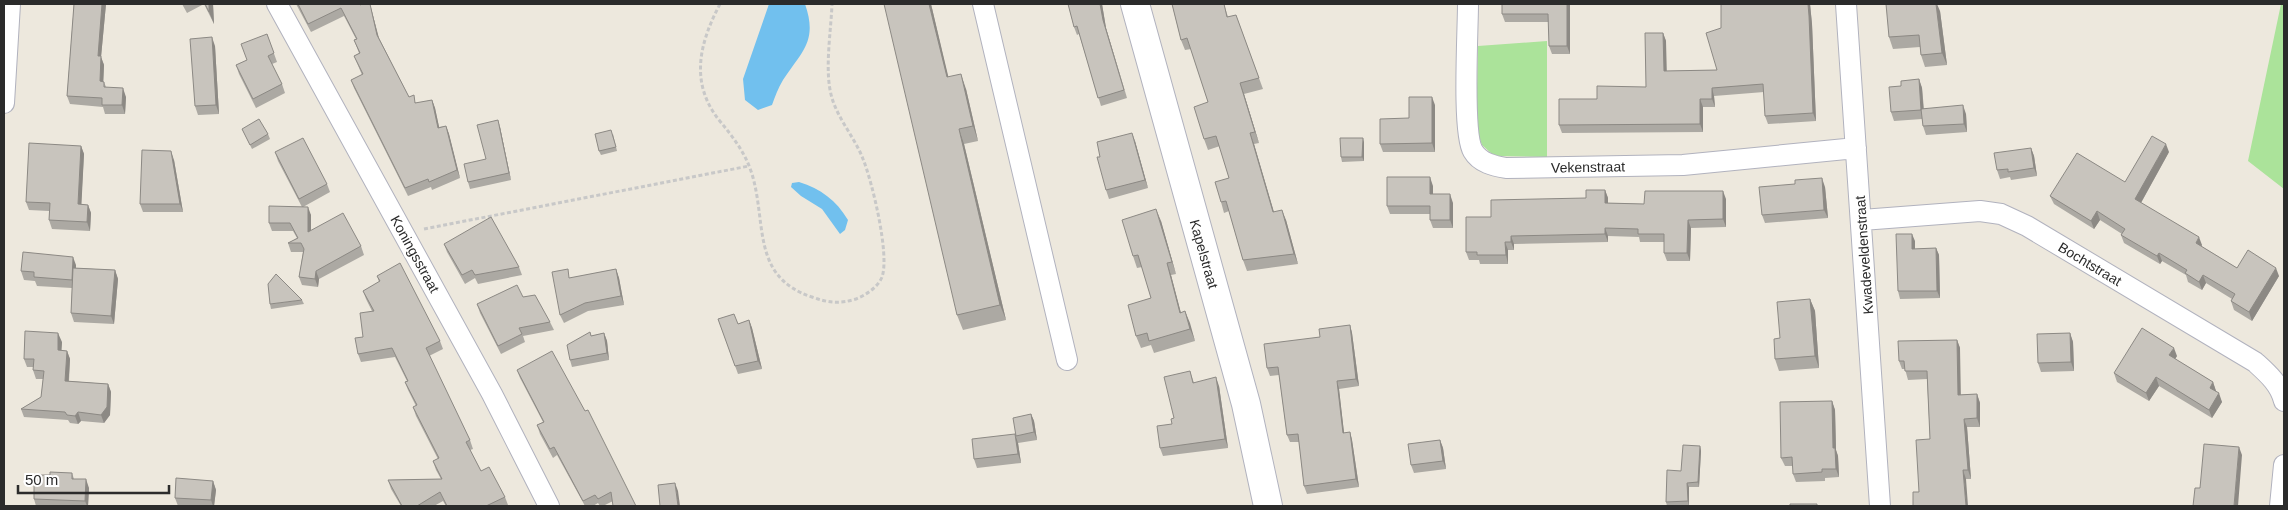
<svg xmlns="http://www.w3.org/2000/svg" width="2288" height="510" font-family="Helvetica,sans-serif">
	<style>
		.green { fill: #abe39a }
		.water { fill: #71c0ee }
		.lines { fill: none; stroke-linecap: round; stroke-linejoin: round }
		.street-casing { stroke: #b1b2be; stroke-width: 22 }
		.secondary-casing { stroke: #b1b2be; stroke-width: 30 }
		.path { stroke: #c8c8c8; stroke-width: 3; stroke-dasharray: 4 2.5; stroke-linecap: butt }
		.street { stroke: #fff; stroke-width: 20 }
		.secondary { stroke: #fff; stroke-width: 28 }
		.wall { fill: #aca9a3 }
		.shaded-wall { fill: #8c8984 }
		.building { fill: #c8c4bd; stroke: #8c8984 }
		.labels { text-anchor: middle; dominant-baseline: central; stroke-width: 5; stroke-linejoin: round; paint-order: stroke }
		.street-label { font-size: 14px; fill: #2b2b2b; stroke: #fff }
	</style>
	<rect width="100%" height="100%" fill="#ede8dd"/>
	<path class="green" d="M2281 4H2284V189L2248 161Z
		M1547 41V157L1499 156 1492 154 1482 145 1476 129 1478 46Z"/>
	<path class="water" d="M769 4H805C818 41 802 51 783 80 778 88 775 97 772 105L758 110 745 100 743 79Z
		M799 182C821 189 836 200 848 220L845 230 840 234 822 209 801 196 791 187 792 183Z"/>
	<g class="lines">
		<defs>
			<path id="street" d="M277 4 492 394 549 506
				M983 4 1067 360
				M1468 4C1468 31 1462 133 1473 151 1480 163 1494 166 1506 168L1683 165 1856 148
				M1846 4 1880 506
				M4 103 10 4
				M1862 220 1980 211 2001 214 2027 226 2255 362C2267 373 2280 384 2284 401
				M2280 506 2284 465"/>
			<path id="secondary" d="M1135 4 1246 404 1268 506"/>
		</defs>
		<use href="#street" class="street-casing"/>
		<use href="#secondary" class="secondary-casing"/>
		<path class="path" d="M720 4C700 42 689 82 719 120 733 137 745 152 752 174 767 224 751 277 812 297 828 303 840 304 856 299 866 295 878 287 882 277 890 255 872 181 863 159 855 138 838 119 832 98 824 72 831 32 832 4
			M424 229 749 166"/>
		<use href="#street" class="street"/>
		<use href="#secondary" class="secondary"/>
	</g>
	<path class="wall" d="M74 4H106L101 57 104 65 103 82H104L106 87 126 97 125 114H105L103 107 70 104 67 96Z
		M182 4H213L214 24 204 4 187 13Z
		M296 4H360V5L371 8 379 38 409 97 416 103 432 100 435 108 439 127 446 126 449 134 460 178 432 190 431 187 408 196 354 88 351 80 362 75 354 56 359 53 354 40 356 39 344 16 311 32Z
		M931 4 948 77 966 89 978 141 964 144 1006 320 963 330 957 315Z
		M1068 4H1102L1106 28 1127 98 1101 106 1079 34 1077 35 1074 27Z
		M1172 4H1224L1228 17 1236 15 1263 89 1244 94 1259 143 1254 144 1274 212 1286 220 1298 264 1247 271 1243 260 1229 211 1224 213 1221 202 1229 178 1220 146 1208 150 1204 139 1208 102 1191 49 1185 50 1181 40Z
		M1570 4V54H1552L1549 46V22H1505L1502 14Z
		M1721 4H1810L1812 24 1816 121 1768 124 1765 116 1764 92 1714 96 1715 107H1703V132L1562 133 1559 125 1597 99 1646 87 1663 33 1666 41V71L1717 70 1721 28Z
		M1940 11 1947 65 1925 67 1921 55 1920 47 1893 49 1889 37Z
		M267 34 277 62 272 64 282 84 285 93 256 108 239 74 236 65 247 60Z
		M215 46 219 114 198 115 195 106Z
		M1919 79 1922 88 1924 109 1966 114 1967 132 1926 135 1923 126 1922 119 1894 121 1891 112 1901 86Z
		M1435 105V152H1383L1380 144 1409 118Z
		M500 127 511 180 470 189 468 182 486 159Z
		M242 129 268 134 270 139 252 149Z
		M613 134 617 151 601 155 599 151Z
		M1135 141 1148 188 1109 199 1106 190 1100 157Z
		M1364 142V161L1342 162 1341 157Z
		M81 146 84 154 81 204 88 205 91 213 90 231 52 229 49 220V211L29 210 26 202Z
		M2031 148 2034 156 2037 176 2011 180 2010 177 2000 179 1997 170Z
		M275 152 327 184 330 192 303 207 311 215V231L361 246 364 255 319 279 318 287 302 285 299 277 303 252H291L288 243 297 238 293 231H272L269 223 302 207 278 161Z
		M2169 152 2141 203 2202 245 2201 246 2237 268 2279 276 2252 321 2234 310 2231 301 2232 299 2206 283 2202 290 2188 282 2186 275 2162 261 2160 264 2124 243 2121 235 2122 234 2100 220 2094 229 2054 204 2050 196 2125 182Z
		M174 160 183 212H143L140 204Z
		M1433 186V194L1453 203V228H1433L1430 220V214H1390L1387 206Z
		M1825 187 1828 218 1765 223 1762 215Z
		M1605 190 1608 198V203L1644 204 1726 199V227L1691 228 1690 261H1667L1664 253V242H1640L1639 237 1608 236V242L1514 244V250H1508V264H1480L1479 260H1469L1466 252 1491 217 1586 198Z
		M1161 221 1176 274 1171 275 1181 313 1185 311 1195 341 1154 353 1151 345 1141 348 1136 336 1151 298 1142 267 1137 268 1133 256Z
		M1915 241V249L1936 248 1939 255 1940 298 1900 299 1898 291Z
		M444 244 519 267 522 275 478 284 475 278 465 284 447 252Z
		M76 265V268L115 270 118 279 114 324 74 322 71 313 72 288 37 286 35 281 24 280 21 271Z
		M616 269 619 278 624 305 588 311 564 323 560 315 571 278Z
		M377 276 440 341 443 349 429 356 470 440 473 449 470 450 481 471 505 497 508 505 505 506H446L443 501 434 506H401L391 489 388 480 441 479 436 470 433 461 438 459 416 416 413 407 416 406 408 390 405 382 407 381 395 357 361 362 358 354 372 311 366 299 363 291 379 282Z
		M1810 299 1815 311 1819 368 1779 371 1775 359 1780 338Z
		M302 300 304 304 271 309 270 304Z
		M477 304 550 322 554 330 523 336 525 342 501 354 480 313Z
		M718 319 738 324 749 320 752 328 762 369 738 374Z
		M1350 325 1352 333 1359 386 1339 389 1344 433 1350 432 1352 440 1359 487 1307 494 1304 486 1299 442H1290L1287 435 1279 375 1270 376 1267 368 1320 337Z
		M604 333 607 341 609 360 572 367 570 360 591 336Z
		M2070 333 2073 342 2074 371 2041 372 2038 363Z
		M1957 340 1960 348V395L1977 394 1980 403V427H1967L1971 479H1966L1919 492 1930 439 1927 379 1908 380 1905 369H1902L1899 361Z
		M62 342 61 350 67 351 70 359 69 381 108 384 111 392 110 415 104 423 81 421 78 424 70 423 68 420 24 417 21 409 41 397 43 379H36L33 370V367H27L24 359Z
		M2177 356 2175 359 2213 382 2216 391 2222 402 2212 418 2159 386 2149 401 2117 382 2114 373Z
		M517 370 636 506 613 501 603 506H600L598 503 593 506H585L557 455 553 458 540 434 537 425 543 422 520 378Z
		M1190 371 1194 383 1219 386 1228 448 1163 456 1160 448 1172 424Z
		M1832 401 1835 410 1836 450 1838 456 1839 477 1825 478V481L1796 482 1793 474V466H1785L1781 458Z
		M1031 414 1034 421 1037 440 1018 443 1021 463 977 468 974 459 1015 434Z
		M1440 440 1443 448 1446 469 1414 473 1411 465Z
		M1700 446 1701 451 1699 487H1689V506H1667L1666 502Z
		M72 473 74 479 89 488 88 506H36L34 499 50 475Z
		M213 481 216 490 214 506H178L175 498Z"/>
	<path class="shaded-wall" d="M102 4H106L101 57 104 65 103 90 100 81 98 56Z
		M209 4H213L214 24 209 12Z
		M370 4 371 8 380 43 377 35Z
		M929 4H931L952 92 947 77Z
		M1100 4H1102L1106 28 1127 98 1103 20Z
		M1567 4H1570V54L1567 46Z
		M1808 4H1810L1812 24 1816 121 1813 113Z
		M1936 4H1937L1940 11 1947 65 1942 53Z
		M1663 33 1666 41 1667 79 1664 71Z
		M212 37 215 46 219 114 216 105Z
		M961 74 966 89 978 141 973 126Z
		M1919 79 1922 88 1924 118 1921 110Z
		M1240 83 1244 94 1259 143 1255 132Z
		M123 88 126 97 125 114 122 105Z
		M1712 88 1714 96 1715 107 1712 99Z
		M1432 97 1435 105V152L1432 143Z
		M1700 99 1703 107V132L1700 124Z
		M432 100 435 108 441 136 438 128Z
		M1963 105 1966 114 1967 132 1964 124Z
		M498 120 500 127 511 180 509 173Z
		M446 126 449 134 460 178 457 170Z
		M959 129 964 144 1006 320 1000 305Z
		M1132 133 1135 141 1148 188 1145 180Z
		M1250 133 1254 144 1277 223 1273 212Z
		M1363 138 1364 142V161L1362 157Z
		M2166 144 2169 152 2138 208 2135 199Z
		M81 146 84 154 81 213 78 204Z
		M2031 148 2034 156 2037 176 2034 168Z
		M171 151 174 160 183 212 180 204Z
		M1430 177 1433 186V203L1430 194Z
		M1822 178 1825 187 1828 218 1824 210Z
		M1605 190 1608 198V211L1605 203Z
		M1723 191 1726 199V227L1723 219Z
		M1450 194 1453 203V228L1450 220Z
		M88 205 91 213 90 231 87 222Z
		M308 207 311 215V241L308 232Z
		M1156 209 1161 221 1176 274 1172 262Z
		M1282 210 1286 220 1298 264 1294 254Z
		M2097 211 2100 220 2094 229 2091 221Z
		M1688 220 1691 228 1690 261 1687 253Z
		M1605 228 1608 236V242L1605 234Z
		M1912 234 1915 241V256L1912 249Z
		M1511 236 1514 244V250L1511 242Z
		M2199 237 2202 245 2199 251 2196 243Z
		M1505 242 1508 250V264L1506 255Z
		M1936 248 1939 255 1940 298 1937 291Z
		M2159 253 2162 261 2160 264 2157 256Z
		M73 257 76 265 75 288 72 280Z
		M1167 263 1171 275 1184 325 1180 313Z
		M2276 268 2279 276 2252 321 2249 312Z
		M616 269 619 278 624 305 621 296Z
		M115 270 118 279 114 324 111 316Z
		M316 271 319 279 318 287 315 279Z
		M2203 275 2206 283 2202 290 2199 282Z
		M1810 299 1815 311 1819 368 1815 356Z
		M1185 311 1190 323 1195 341 1190 329Z
		M749 320 752 328 762 369 758 361Z
		M1350 325 1352 333 1359 386 1356 379Z
		M58 333 62 342 61 359 58 350Z
		M604 333 607 341 609 360 607 353Z
		M2070 333 2073 342 2074 371 2071 362Z
		M1957 340 1960 348 1961 403 1958 395Z
		M2174 348 2177 356 2172 364 2169 355Z
		M67 351 70 359 68 390 65 381Z
		M1216 377 1219 386 1228 448 1225 439Z
		M2156 377 2159 386 2149 401 2146 393Z
		M1337 381 1339 389 1345 441 1343 433Z
		M2213 382 2216 391 2213 396 2210 388Z
		M108 384 111 392 110 415 104 423 101 415Z
		M2219 393 2222 402 2212 418 2209 410Z
		M1977 394 1980 403V427L1977 418Z
		M1832 401 1835 410 1836 450 1838 456 1839 477 1836 469 1833 448Z
		M78 412 81 421 78 424 75 416Z
		M1031 414 1034 421 1037 440 1034 432Z
		M1964 419 1967 427 1971 479 1968 470Z
		M1350 432 1352 440 1359 487 1356 479Z
		M1015 434 1018 443 1021 463 1018 454Z
		M1440 440 1443 448 1446 469 1443 461Z
		M1700 446 1701 451 1699 487 1698 482Z
		M2239 447 2242 455 2238 506H2234Z
		M1963 470 1966 479 1968 506H1966Z
		M86 479 89 488 88 506H87L85 501Z
		M213 481 216 490 214 506H213L211 500Z
		M675 483 678 491 680 506H678Z
		M1687 483 1689 487V506L1688 501Z"/>
	<path class="building" d="M74 4H102L98 56H101L100 81 104 82V87L123 88 122 105H102V98L67 96Z
		M205 4H209V12Z
		M298 4H360V5L362 4H370L377 35 409 97 414 95 415 103 432 100 438 128 446 126 457 170 429 182 428 179 405 188 351 80 363 74 354 56 360 53 354 40 357 39 341 8 308 24Z
		M884 4H929L947 77 961 74 973 126 959 129 1000 305 957 315Z
		M1068 4H1100L1103 20 1124 90 1098 98 1077 26 1074 27Z
		M1172 4H1224L1227 17 1236 15 1259 78 1240 83 1255 132 1250 133 1273 212 1282 210 1294 254 1243 260 1226 201 1221 202 1215 182 1229 178 1216 136 1204 139 1194 107 1208 102 1187 38 1181 40Z
		M1502 4H1567V46H1549L1548 14H1502Z
		M1721 4H1808L1809 16 1813 113 1765 116 1763 84 1712 88V99H1700V124L1559 125V99H1597V86L1646 87 1645 33H1663L1664 71 1717 70 1706 33 1721 28Z
		M1886 4H1936L1942 53 1921 55 1919 35 1889 37Z
		M267 34 274 53 268 56 282 84 253 99 236 65 247 60 241 44Z
		M212 37 216 105 195 106 190 39Z
		M1919 79 1921 110 1891 112 1889 87 1901 86V81Z
		M1409 97H1432V143L1380 144V119L1409 118Z
		M1963 105 1964 124 1923 126 1921 109Z
		M259 119 268 134 250 145 242 129Z
		M498 120 509 173 468 182 464 164 486 159 477 125Z
		M611 130 616 147 599 151 595 134Z
		M1132 133 1145 180 1106 190 1097 157H1100L1097 142Z
		M2152 136 2166 144 2135 199 2199 237 2196 243 2237 268 2248 250 2276 268 2249 312 2231 301 2235 294 2203 275 2199 282 2185 273 2187 270 2159 253 2157 256 2121 235 2125 229 2097 211 2091 221 2050 196 2077 153 2125 182Z
		M303 138 327 184 299 199 275 152Z
		M1340 138H1363L1362 157H1341Z
		M29 143 81 146 78 204 88 205 87 222 49 220 50 203 26 202Z
		M2031 148 2034 168 2008 172V169L1997 170 1994 153Z
		M142 150 171 151 180 204H140Z
		M1387 177H1430V194H1450V220H1430V206H1387Z
		M1822 178 1824 210 1762 215 1759 187 1795 184V180Z
		M1586 190H1605V203L1644 204 1645 191H1723V219L1688 220 1687 253H1664V234H1638V229L1605 228V234L1511 236V242H1505L1506 255H1477V252H1466V217H1491V200L1586 198Z
		M269 206 308 207V232L343 213 361 246 316 271 315 279 299 277 304 249 301 243H288L298 238 290 223H269Z
		M1156 209 1172 262 1167 263 1180 313 1185 311 1190 329 1149 341 1147 333 1136 336 1128 305 1151 298 1138 255 1133 256 1122 220Z
		M491 217 519 267 475 275 472 270 462 275 444 244Z
		M1896 234H1912V249L1936 248 1937 291H1898Z
		M23 252 73 257 72 280 34 277V272L21 271Z
		M400 263 440 341 426 348 470 440 466 442 481 471 489 467 505 497 486 506H447L440 492 417 506H402L388 480 442 479 433 461 439 458 413 407 417 405 405 382 408 381 392 348 358 354 355 338 363 337 360 313 374 311 363 291 380 281 377 276Z
		M73 268 115 270 111 316 71 313Z
		M568 269 569 278 616 269 621 296 585 303 560 315 552 272Z
		M276 274 302 300 270 304 268 284Z
		M517 285 523 297 535 295 550 322 519 328 522 334 498 346 477 304Z
		M1810 299 1815 356 1775 359 1774 339 1780 338 1777 302Z
		M734 314 738 324 749 320 758 361 735 366 718 319Z
		M1350 325 1356 379 1337 381 1343 433 1350 432 1356 479 1304 486 1298 434 1287 435 1278 367 1267 368 1264 344 1320 337 1319 329Z
		M2142 328 2174 348 2169 355 2213 382 2210 388 2219 393 2209 410 2156 377 2146 393 2114 373Z
		M25 331 58 333V350L67 351 65 381 108 384 107 407 101 415 78 412 75 416 67 415 65 412 21 409 41 397 44 371 33 370 34 359H24Z
		M590 332 591 336 604 333 607 353 570 360 567 345Z
		M2070 333 2071 362 2038 363 2037 334Z
		M1957 340 1958 395 1977 394V418L1964 419 1968 470H1963L1966 506H1913V492H1919L1916 440 1930 439 1927 371H1905L1904 361H1899L1898 341Z
		M552 351 585 411 588 410 636 506H613L611 492 598 499 595 495 583 501 554 447 550 449 537 425 544 422 517 370Z
		M1190 371 1193 383 1216 377 1225 439 1160 448 1157 426 1172 424 1171 419 1174 418 1164 377Z
		M1832 401 1833 448H1835L1836 469H1822V472L1793 474 1792 457 1781 458 1780 402Z
		M1031 414 1034 432 1016 436 1013 418Z
		M1015 434 1018 454 974 459 972 439Z
		M1440 440 1443 461 1411 465 1408 444Z
		M2204 444 2239 447 2234 506H2193L2195 488H2200Z
		M1683 445 1700 446 1698 482 1687 483 1688 501 1666 502 1667 470 1681 471Z
		M50 472 72 473V479H86L85 501 34 499V475H50Z
		M176 478 213 481 211 500 175 498Z
		M675 483 678 506H660L658 485Z
		M1790 504H1817V506H1790Z"/>
	<g class="labels">
		<g class="street-label">
			<text transform="translate(1588 167) rotate(-1)">Vekenstraat</text>
			<text transform="translate(415 254) rotate(61)">Koningsstraat</text>
			<text transform="translate(1204 254) rotate(74)">Kapelstraat</text>
			<text transform="translate(1864 255) rotate(-94)">Kwadeveldenstraat</text>
			<text transform="translate(2090 264) rotate(31)">Bochtstraat</text>
		</g>
	</g>
	<rect width="2288" height="510" fill="none" stroke="#2b2b2b" stroke-width="10"/>
	<path d="M18 485v8h151v-8" fill="none" stroke="#2b2b2b" stroke-width="2.5"/>
	<text x="25" y="485" font-size="15" fill="#2b2b2b" stroke="#ffffff" stroke-width="4" paint-order="stroke">50 m</text>
</svg>
